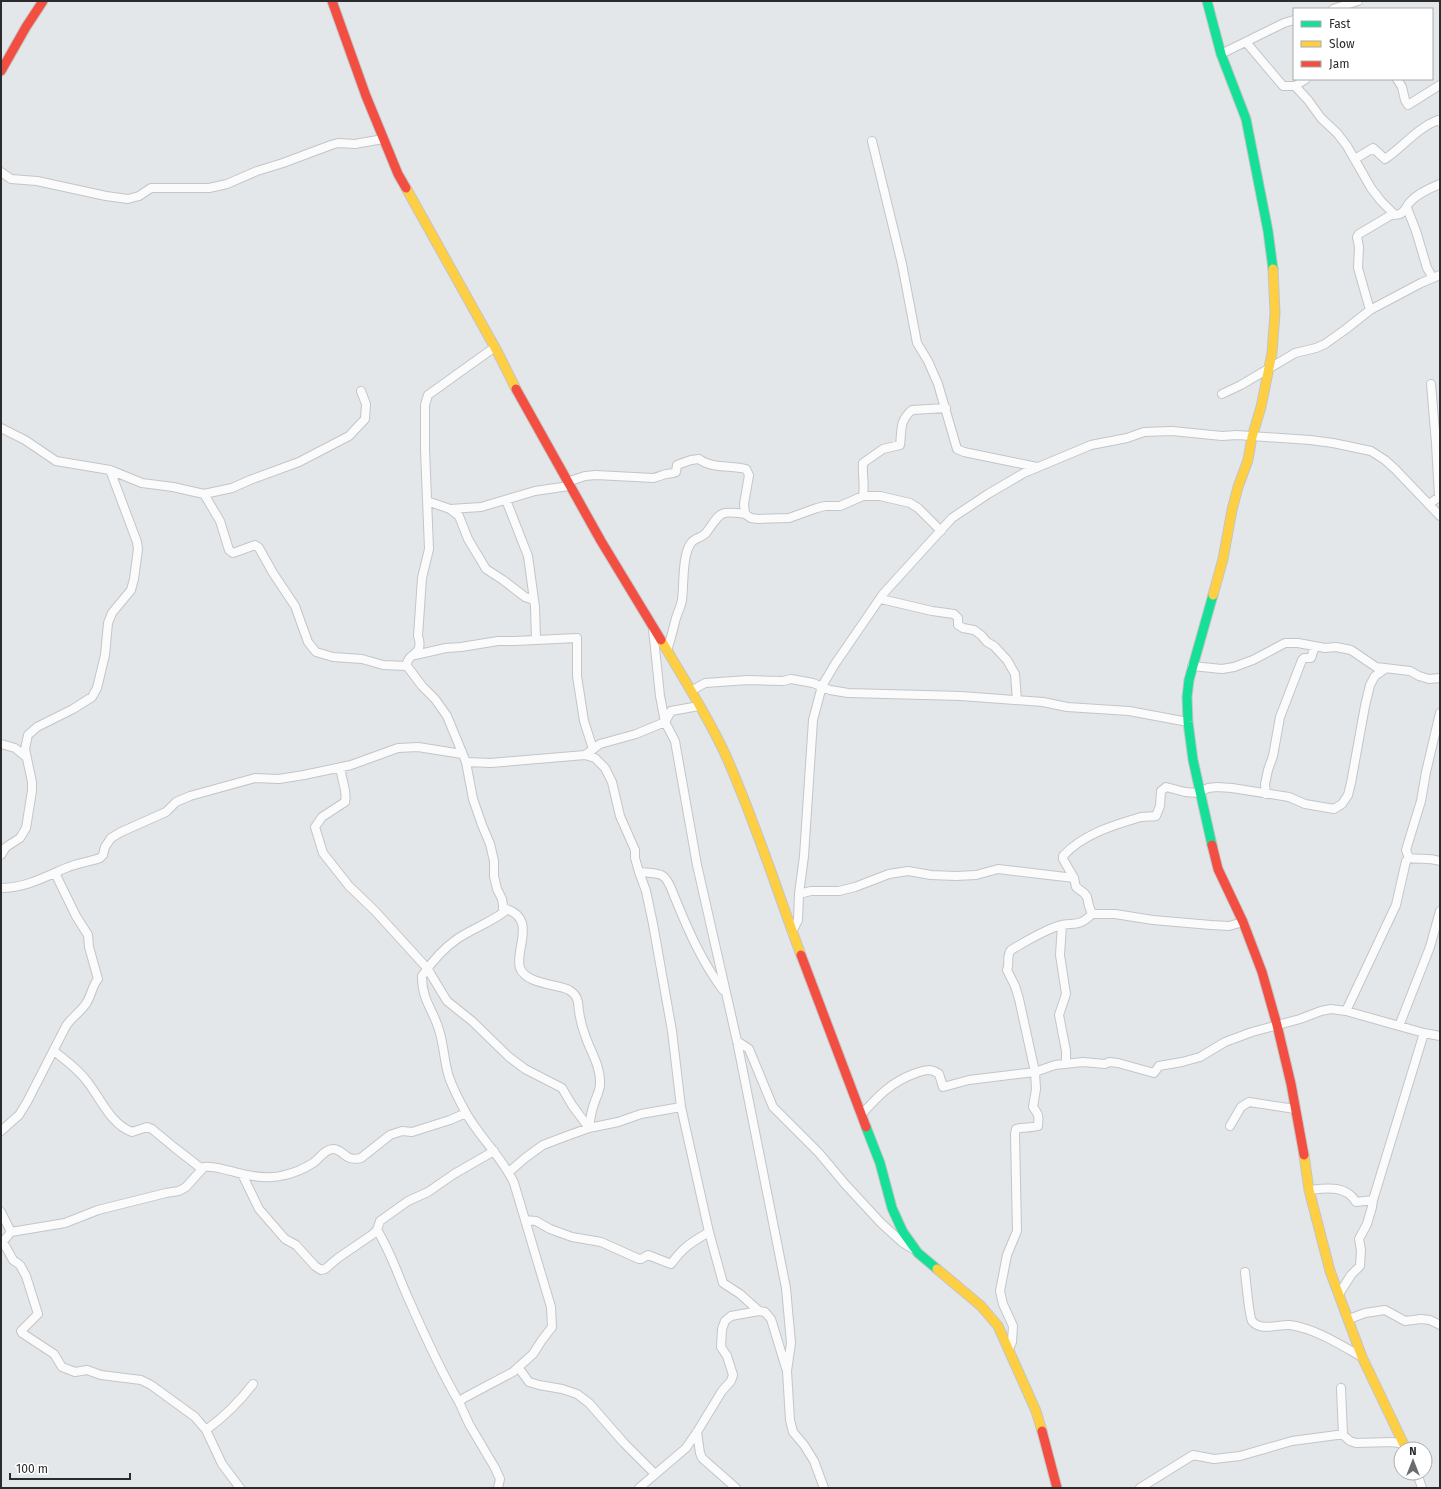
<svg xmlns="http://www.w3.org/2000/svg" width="1441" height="1489" font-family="'Fira Sans',sans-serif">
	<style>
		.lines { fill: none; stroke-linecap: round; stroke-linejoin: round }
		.street-casing { stroke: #c3c5c7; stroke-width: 10 }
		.fast-casing { stroke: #c3c5c7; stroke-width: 11 }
		.slow-casing { stroke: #c3c5c7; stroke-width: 11 }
		.jam-casing { stroke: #c3c5c7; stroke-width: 11 }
		.street { stroke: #fbfbfc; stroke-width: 8 }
		.fast { stroke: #16e098; stroke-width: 9 }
		.slow { stroke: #ffcf43; stroke-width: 9 }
		.jam { stroke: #f24e42; stroke-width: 9 }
	</style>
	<rect width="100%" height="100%" fill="#e4e7e9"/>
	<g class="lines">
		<defs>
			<path id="street" d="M1333 9 1358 1
				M1246 42 1283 86H1295L1308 100 1321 118 1337 133 1347 146 1371 188 1381 201 1395 215
				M1221 54 1284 23 1294 20
				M1397 79 1402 87 1405 100 1408 105 1440 85
				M1295 86 1306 79
				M872 141 902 264 917 343 928 361 938 384 957 449 964 452 1037 467
				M1355 159 1373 148 1385 159C1404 146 1417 128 1438 120L1440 122
				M1 172 11 179 37 181 106 196 128 199 139 196 151 188H209L227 184 257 171 283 163 331 145 338 143 355 144 383 139
				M1407 208 1416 231 1427 268 1433 278
				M1370 310 1358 268 1359 247 1357 237 1359 234 1391 215C1394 215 1397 215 1400 214 1406 211 1406 206 1410 202 1418 193 1430 188 1440 184
				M495 347 428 395 425 405V449L429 549 422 578 418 636C425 657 406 652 407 666L422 686 435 699 447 716 466 762 473 799 482 825 490 844 494 861V876L497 889 502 899 504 912C489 923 472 929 457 939 444 948 431 963 422 976 422 1001 433 1009 439 1030 444 1045 444 1062 449 1077 453 1089 460 1102 466 1113 480 1138 502 1157 514 1183L551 1307 552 1327 542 1340 533 1354 513 1372 464 1398 459 1402 469 1424 495 1468 500 1479 498 1488
				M1222 394 1241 385 1295 353 1316 348 1325 344 1346 329 1370 310 1421 283 1440 275
				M1 428 25 440 56 461 110 470 142 483 173 487 204 494 232 488 250 480 299 462 349 436 365 419 366 404 361 391
				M567 482 585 476 596 475 653 478C658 477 662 475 666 474 670 473 672 474 676 472L677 465 691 460 699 459C712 469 731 465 746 469L749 475 744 504 745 514 751 518 758 519 789 518 817 508 825 506H840L863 496H880L910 503 918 508 941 531
				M204 494 220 521 229 550 233 553 255 545 259 548 273 573 295 606 308 642 316 652 333 657 362 659 383 665 407 666
				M863 496C865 485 862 473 863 463L883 449 900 445C902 430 899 421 912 410L946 408
				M506 500 528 556 535 607 536 640
				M427 501 450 509 481 507 535 491 569 486
				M1429 504 1439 497 1436 443 1431 384
				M450 509 459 516 468 539 486 569 503 580 525 597 534 600
				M881 599 932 611 954 614 958 618V625L963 628 974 630 981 635 987 642 994 646 1007 660 1015 674 1017 700
				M653 629 660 696 665 722 675 741 697 865 737 1041 786 1288 791 1343 787 1371 790 1420 793 1432 804 1445 814 1461 824 1488
				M667 650C671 639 673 629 676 618 678 612 681 606 682 600 684 585 682 555 691 543 694 538 702 538 706 533 721 513 718 510 745 514
				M415 655 446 648 461 647 498 641H515L577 638V676L584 721 593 749
				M1192 666 1222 669 1234 667 1253 660 1285 643H1298L1325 648 1336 647 1351 650 1376 667 1410 671 1419 676 1429 679 1440 678
				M691 691 705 683 748 680 783 681 791 679 813 683 830 690 848 693 961 696 1043 702 1067 707 1129 711 1188 722
				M1 744 15 748 26 757
				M585 755 595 758 605 768 612 782 620 816 635 850V858L639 872C646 873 657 872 663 876 669 880 672 891 675 898 688 930 702 962 723 990
				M466 762 491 763 585 755 600 744 636 734 665 722 671 711 699 706
				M341 767C340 779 348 789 345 802L322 817 315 827 323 853 349 886 375 911 427 968 447 1001 472 1021 509 1057 525 1069 562 1088 572 1105 589 1128C590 1120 591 1112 594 1104 596 1097 600 1091 600 1084 601 1066 590 1051 585 1035 582 1027 580 1019 579 1011 578 1007 579 1003 577 999 576 995 572 992 569 990 556 984 526 984 520 968 514 950 539 917 503 908
				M1266 794 1265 784 1268 770 1273 756 1280 717 1302 660 1304 658H1311L1315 646
				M1 855 6 847 20 838 26 828 32 791V782L25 749 28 735 37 727 73 709 92 697 97 688 105 655 108 623 112 613 131 590 134 579 138 549 137 542 110 470
				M1409 858C1421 860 1426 857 1440 861
				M639 872 646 891 653 924 672 1031 681 1107 709 1232 723 1283 740 1294 759 1311 765 1312 771 1319 786 1368
				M1 888C25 888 45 877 66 868 77 863 89 862 100 858L103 855 105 847 111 838 121 832 166 812 176 802 190 796 255 778 279 779 304 775 351 765 398 748 418 747 462 754
				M799 894 811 891H839L855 887 889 874 908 871 931 875 956 876 976 875 998 869 1074 878
				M1092 914 1089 906 1087 897 1084 893 1076 887 1074 878 1063 859V856C1083 834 1114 825 1141 817 1146 816 1151 817 1156 816L1160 806 1161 791 1166 787 1185 792 1198 793 1208 788 1217 787 1232 788 1289 797 1305 804 1334 809 1342 804 1348 795 1351 783 1365 706 1370 685 1375 676 1385 669
				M1062 925 1060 955 1066 994 1059 1015 1066 1051V1064
				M792 932 798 920 799 894 804 856 813 720 822 686 835 664 883 594 952 518 988 494 1024 473 1091 445 1127 438 1144 432 1172 431 1222 436 1237 435 1310 440 1333 443 1371 451 1385 460 1395 469 1440 516
				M1346 1011 1396 905 1406 861 1409 858 1406 850 1421 801 1426 772 1440 713
				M1399 1026 1430 947 1440 911
				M737 1041 749 1049 773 1107 819 1153 845 1184 881 1223 903 1243 913 1249
				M54 1051C65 1060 77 1068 86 1080 100 1097 110 1124 132 1132L147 1127 152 1129 175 1148 202 1169
				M861 1115C878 1096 891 1082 916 1073 925 1070 931 1068 939 1074L943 1087 969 1080 1035 1072 1055 1065 1083 1062 1105 1064 1109 1062 1118 1063 1154 1073 1159 1066 1182 1062 1200 1057 1225 1042 1252 1032 1300 1019 1321 1011 1331 1009 1346 1011 1424 1033 1440 1036
				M1230 1126 1241 1107 1249 1102 1295 1109
				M1 1131 19 1115 27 1102 66 1026C72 1017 82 1011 87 1002 92 994 92 986 98 979L89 947 88 935 76 916 55 873
				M509 1172 525 1158 543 1145 564 1137 589 1128 618 1122 641 1114 681 1107
				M242 1174 259 1209 285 1239 296 1245 315 1266 321 1270 325 1269 338 1258 373 1234 377 1230 380 1221 408 1201 428 1192 454 1174 494 1151
				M1309 1190C1327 1188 1346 1185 1356 1202L1373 1200
				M1 1212 11 1232
				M525 1220 536 1221 550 1229 572 1237 601 1242 639 1259H641L648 1255 671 1264C684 1246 691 1243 709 1232
				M377 1230C391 1252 398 1276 409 1300 424 1334 440 1370 459 1402
				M3 1242 13 1260 20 1265 26 1276 38 1314 21 1331 22 1333 54 1354 62 1367 75 1372 87 1370 101 1375 141 1380 151 1385 195 1417 206 1430 222 1464 240 1488
				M1 1244 11 1232 65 1223 98 1210 166 1193 179 1191 186 1187 204 1167C214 1166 221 1169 231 1171 248 1176 268 1180 285 1175 294 1173 305 1168 313 1163 319 1159 325 1149 333 1149 344 1149 344 1162 361 1158L390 1135 402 1131 412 1132 450 1120 466 1113
				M1245 1272C1246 1280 1249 1316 1252 1321 1261 1332 1278 1324 1290 1325 1316 1329 1339 1344 1362 1357
				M1339 1294 1351 1275 1360 1266 1361 1250 1359 1239 1367 1224 1372 1207 1373 1200 1424 1033
				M1349 1319 1365 1313 1385 1310 1405 1321 1421 1319 1430 1320 1440 1325
				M1009 1349 1012 1342 1013 1326 1003 1304 1000 1291 1007 1255 1017 1231 1015 1134 1016 1129C1023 1127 1031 1128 1038 1126 1039 1116 1039 1115 1033 1107L1036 1089 1035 1072 1019 999 1015 986 1007 970C1010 964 1006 956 1011 950 1025 942 1039 933 1055 927 1072 920 1076 930 1092 914H1115L1153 920 1211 925 1229 926 1243 922
				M518 1367 529 1382 539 1385 562 1389 577 1394 589 1403 624 1443 655 1474
				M1341 1388 1343 1435
				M206 1430C224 1417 240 1401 253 1384
				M697 1432 700 1453 702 1458 736 1488
				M1417 1473 1422 1488
				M639 1488 686 1448 697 1432 722 1391 731 1381 733 1375 727 1356 721 1347 722 1329 725 1321 731 1316 759 1311
				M1140 1488 1193 1455 1214 1459 1240 1456 1292 1441 1337 1435H1343L1350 1441 1356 1443 1392 1442 1404 1444"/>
			<path id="fast" d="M1207 1 1221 54 1246 119 1268 231 1273 269
				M1212 845 1193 760 1188 722 1187 697 1189 680 1213 595
				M866 1127 880 1163 892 1208 903 1232 918 1253 937 1269"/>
			<path id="slow" d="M406 188 498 353 516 389
				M1213 595 1223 559 1232 510 1238 487 1248 460 1252 437 1261 407 1272 353 1275 313 1273 269
				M661 640C683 678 708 716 726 756 755 821 776 888 801 955
				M1304 1155 1309 1190 1330 1271 1362 1357 1406 1449
				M937 1269 981 1306 998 1326 1036 1411 1042 1431"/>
			<path id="jam" d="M332 1 366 96 398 174 406 188
				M1 71 26 27 43 1
				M516 389 601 541 661 640
				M1212 845 1218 869 1243 922 1262 972 1277 1025 1291 1084 1304 1155
				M801 955 866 1127
				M1042 1431 1057 1488"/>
		</defs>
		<use href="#street" class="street-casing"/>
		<use href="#fast" class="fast-casing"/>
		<use href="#slow" class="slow-casing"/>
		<use href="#jam" class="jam-casing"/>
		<use href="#street" class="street"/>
		<use href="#fast" class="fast"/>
		<use href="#slow" class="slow"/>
		<use href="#jam" class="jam"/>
	</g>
	<rect width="1441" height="1489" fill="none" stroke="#292b2d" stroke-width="4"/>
	<rect x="1293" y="8" width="140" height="72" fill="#ffffff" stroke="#a9aaab"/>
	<rect x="1301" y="21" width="20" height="6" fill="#16e098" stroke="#a9aaab"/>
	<text x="1329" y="28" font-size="12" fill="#292b2d">Fast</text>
	<rect x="1301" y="41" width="20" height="6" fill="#ffcf43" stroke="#a9aaab"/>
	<text x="1329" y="48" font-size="12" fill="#292b2d">Slow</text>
	<rect x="1301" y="61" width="20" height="6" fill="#f24e42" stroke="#a9aaab"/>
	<text x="1329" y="68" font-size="12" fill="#292b2d">Jam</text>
	<g transform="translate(1413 1461)"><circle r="19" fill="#ffffff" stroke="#a9aaab"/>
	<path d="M0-3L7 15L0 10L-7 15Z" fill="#6a6d6f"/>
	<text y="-6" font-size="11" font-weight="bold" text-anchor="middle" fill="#292b2d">N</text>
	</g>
	<path d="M10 1473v6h120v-6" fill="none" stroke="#292b2d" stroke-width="2"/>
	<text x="16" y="1473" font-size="12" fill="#292b2d" stroke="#ffffff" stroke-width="3" paint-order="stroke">100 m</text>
</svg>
